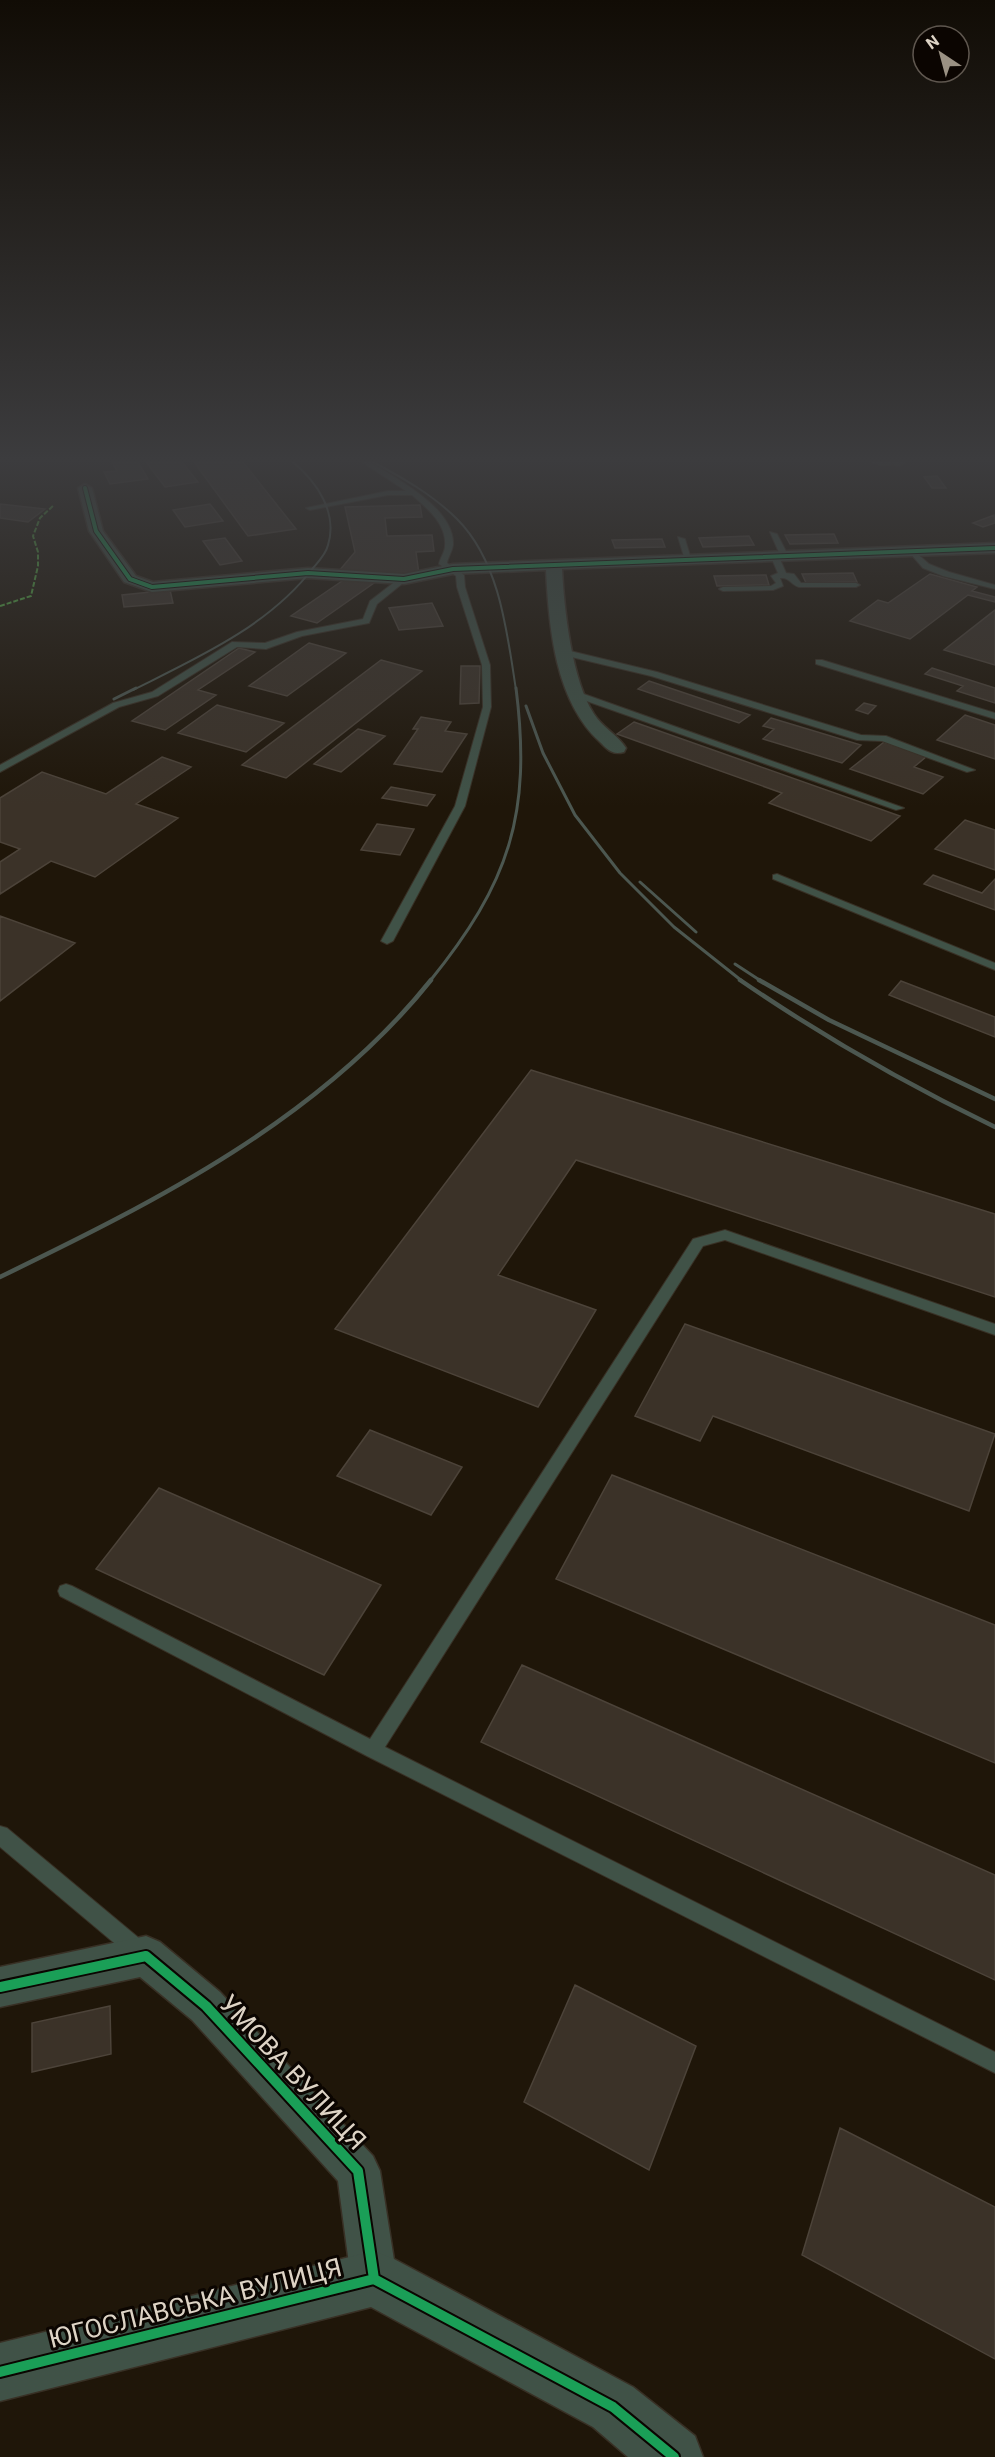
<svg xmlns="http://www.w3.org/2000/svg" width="995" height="2457" font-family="Roboto,sans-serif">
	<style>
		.building { fill: #3b3228; stroke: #4c4339; stroke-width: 1.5 }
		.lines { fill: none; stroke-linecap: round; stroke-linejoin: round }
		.service-casing { stroke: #383025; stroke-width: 2 }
		.minor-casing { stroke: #383025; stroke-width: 3 }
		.tertiary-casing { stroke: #383025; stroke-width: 3 }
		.service { fill: #405247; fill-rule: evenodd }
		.minor { fill: #405247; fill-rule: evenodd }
		.tertiary { fill: #405247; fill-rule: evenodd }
		.rail-far2 { stroke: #4c5750; stroke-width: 2 }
		.rail-far1 { stroke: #4c5750; stroke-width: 3 }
		.rail { stroke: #4c5750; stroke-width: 4.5 }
		.quiet { stroke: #58b947; stroke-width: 2; stroke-dasharray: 5 2; stroke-linecap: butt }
		.cycleway-far1-casing { stroke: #0b0501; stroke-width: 6 }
		.cycleway-casing { stroke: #0b0501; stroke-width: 14 }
		.cycleway-far1 { stroke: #1a9f57; stroke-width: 4 }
		.cycleway { stroke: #1a9f57; stroke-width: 10 }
		.labels { text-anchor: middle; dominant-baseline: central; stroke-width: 6; stroke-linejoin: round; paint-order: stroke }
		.near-street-label { font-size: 26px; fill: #ddd3c5; stroke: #0b0501 }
	</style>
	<rect width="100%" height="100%" fill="#1f1609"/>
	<path class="building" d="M112 462H138L148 479 110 484 104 472 117 471Z
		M146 462H182L198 482 165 487Z
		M194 462H243L296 529 248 536Z
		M937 476 946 488H932L924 477Z
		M0 504 45 509 28 522 0 518Z
		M210 504 223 521 185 527 173 510Z
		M420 505 422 517 385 518 387 536 432 535 434 551 416 552 419 574 385 575 338 572 355 552 345 507Z
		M994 515 995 523 983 527 973 523Z
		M834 534 838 543 790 544 785 535Z
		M749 536 754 545 703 547 699 538Z
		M225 538 242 561 220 565 203 541Z
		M662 539 665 547 615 548 612 540Z
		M853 573 857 582 806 583 802 574Z
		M930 574 977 587 972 591 995 597V602L968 595 910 639 850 621 878 600 888 603Z
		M766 575 769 585 717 586 714 576Z
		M345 579 374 583 317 623 291 616Z
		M170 590 173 603 124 607 122 595Z
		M432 603 443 626 399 630 389 608Z
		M995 610V665L944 650Z
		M309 643 346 653 287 696 249 686Z
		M239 648 255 652 198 690 216 695 165 730 132 721Z
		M381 660 422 671 286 778 242 765Z
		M461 666H480L479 703 460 704Z
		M932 668 995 688V703L957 691 963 686 925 674Z
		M649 681 750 715 739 723 638 689Z
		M864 703 876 706 868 714 856 710Z
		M217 705 284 723 246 752 178 733Z
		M965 715 995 725V759L937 740Z
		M421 717 451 722 445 731 467 734 442 772 394 764 418 729H413Z
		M771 718 861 745 842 763 763 739 774 729 763 726Z
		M634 722 900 816 871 841 769 803 782 793 617 734Z
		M358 729 385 736 341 772 314 764Z
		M884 742 927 756 914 767 943 777 923 794 850 769Z
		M162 757 191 767 136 804 178 818 95 877 51 861 0 894V862L20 849 0 842V798L42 772 106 794Z
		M391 787 435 795 427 806 382 798Z
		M965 820 995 830V870L935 849Z
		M377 824 414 829 400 855 361 850Z
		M933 875 982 893 995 879V910L924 884Z
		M0 916 75 943 0 1001Z
		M901 981 995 1017V1037L889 995Z
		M531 1070 995 1214V1297L576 1160 498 1275 596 1310 538 1407 335 1329Z
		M685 1324 995 1434 969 1511 713 1416 700 1441 635 1416Z
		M370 1430 462 1467 431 1515 337 1476Z
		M612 1475 995 1625V1763L556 1579Z
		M159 1488 381 1585 324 1675 96 1569Z
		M522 1665 995 1875V1980L481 1742Z
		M575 1985 696 2046 649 2170 524 2102Z
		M110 2006 111 2054 32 2072V2023Z
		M840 2128 995 2207V2359L802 2255Z"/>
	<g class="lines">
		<defs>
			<path id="service" d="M362 462H370C396 479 455 508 453 545 452 552 448 557 447 563L464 575 465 587 490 665 491 707 465 806 393 941 387 944 381 941 455 806 483 707 482 665 457 587 456 576 439 564C440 558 445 552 445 546 447 524 427 508 412 495H388L310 510 306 508 388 491H406Z
				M871 462H899C893 466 877 466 871 462Z
				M770 532 777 534 789 557 788 559 781 557Z
				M678 537 685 539 692 562 685 560Z
				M913 550 929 564 949 572 995 585V589L943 576 923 568 909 552Z
				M775 555 779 557 786 573 794 574 801 583H856L860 585 856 587H799C791 585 790 577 780 578L783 586 773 590 723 591 719 589 723 587 771 586 776 583 771 576 778 573 771 557Z
				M401 577 408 579 377 604 369 623 302 636 266 649 237 647 158 696 119 707 0 772V765L113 703 152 692 232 642 265 643 297 632 363 619 370 601Z
				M566 650 657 672 861 735 886 736 975 770 967 772 882 741 857 740 651 676 563 655 562 653Z
				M816 660H822L995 713V719L816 664Z
				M575 693H581L904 808 896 810 575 697Z
				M777 874 995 963V970L773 879V875Z
				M725 1230 995 1324V1335L725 1240 703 1246 385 1747 995 2052V2073L367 1756 60 1596 58 1591 60 1586 66 1584 72 1586 370 1739 693 1239Z
				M0 1826 7 1828 146 1944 149 1951 146 1958 139 1961 132 1958 0 1847Z"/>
			<path id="minor" d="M889 462H905L898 466Z
				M85 484 92 488 103 531 136 576 153 582 308 568 404 574 453 564 995 543V553L562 569C564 609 572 681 594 714 603 728 618 735 626 748L624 752C612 755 608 750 600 742 555 701 549 628 546 570L453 574 404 584 308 578 152 592 124 582 89 531 78 488Z
				M146 1936 160 1942 220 1992 373 2156 380 2171 397 2279 390 2295 374 2302 358 2295 351 2279 338 2181 192 2020 140 1977 0 2007V1967Z"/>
			<path id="tertiary" d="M374 2251 394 2259 633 2387 695 2436 703 2457H628L593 2427 371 2307 0 2401V2343Z"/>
		</defs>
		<use href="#service" class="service-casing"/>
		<use href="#minor" class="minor-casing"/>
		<use href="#tertiary" class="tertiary-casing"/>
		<use href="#service" class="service"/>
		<use href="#minor" class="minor"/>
		<use href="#tertiary" class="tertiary"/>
		<path class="rail-far2" d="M373 462C403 478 433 495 457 519 500 562 507 632 516 690
			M133 690C197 658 269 626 313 568 319 561 326 554 328 545 338 513 317 482 293 462"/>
		<path class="rail-far1" d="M114 699 136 688
			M526 706 543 753 575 815 620 873 674 927 742 981
			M640 882 696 932
			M735 964 761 981
			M430 981C509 883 532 815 516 688"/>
		<path class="rail" d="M740 980C822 1036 906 1084 995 1127
			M759 980 829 1020 995 1099
			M0 1277C157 1201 320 1119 431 980"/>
		<path class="quiet" d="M0 606 31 596 38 566V552L33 536 40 518 53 506"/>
		<defs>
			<path id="cycleway-far1" d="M85 488 96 531 130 579 152 587 308 573 404 579 453 569 995 548"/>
			<path id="cycleway" d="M0 1987 146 1956 206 2006 358 2171 374 2279
				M0 2372 374 2279 613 2407 674 2457"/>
		</defs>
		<use href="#cycleway-far1" class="cycleway-far1-casing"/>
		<use href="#cycleway" class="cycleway-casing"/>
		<use href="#cycleway-far1" class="cycleway-far1"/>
		<use href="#cycleway" class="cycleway"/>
	</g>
	<linearGradient id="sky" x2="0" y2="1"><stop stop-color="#110c05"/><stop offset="0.57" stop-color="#3c3c3e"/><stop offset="1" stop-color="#3c3c3e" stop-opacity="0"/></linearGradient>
	<rect width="995" height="806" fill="url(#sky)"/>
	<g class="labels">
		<g class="near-street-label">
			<text transform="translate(293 2072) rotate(47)">УМОВА ВУЛИЦЯ</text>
			<text transform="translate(195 2303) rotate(-14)">ЮГОСЛАВСЬКА ВУЛИЦЯ</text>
		</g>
	</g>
	<g transform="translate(941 54) rotate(324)"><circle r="28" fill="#0b0501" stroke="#5f574f" stroke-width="1.5"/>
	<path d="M0-4.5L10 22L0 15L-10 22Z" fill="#9a9183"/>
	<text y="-9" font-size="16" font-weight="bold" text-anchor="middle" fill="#ddd3c5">N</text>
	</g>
</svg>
